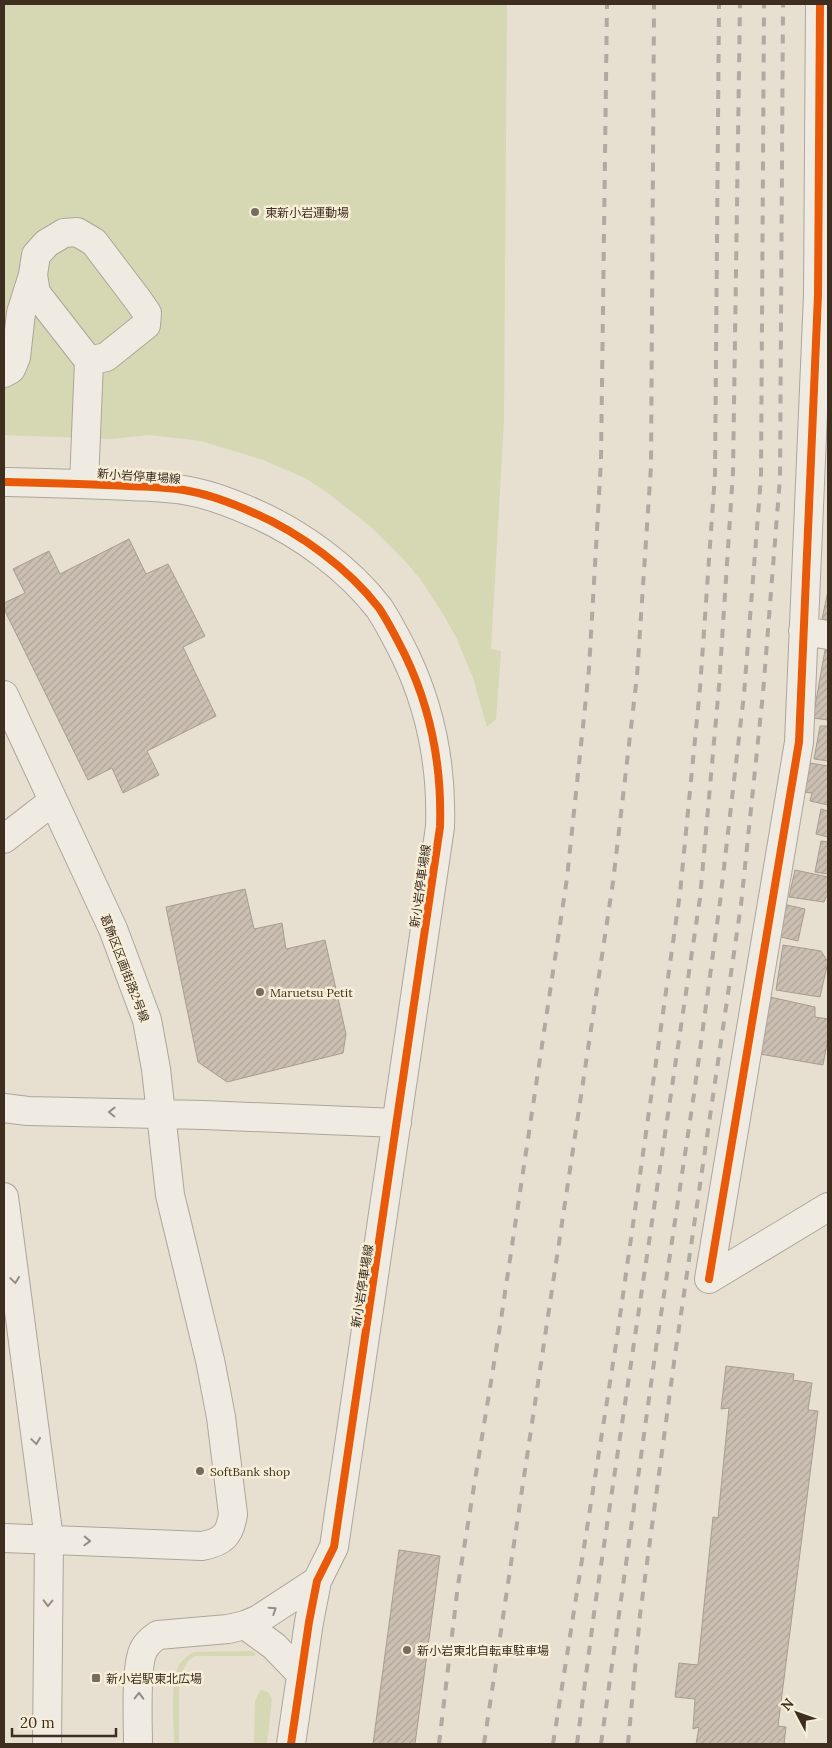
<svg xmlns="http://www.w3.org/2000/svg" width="832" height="1748" font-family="Lora,'Noto Sans JP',serif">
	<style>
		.grass { fill: #d6d7b3 }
		.building { fill: url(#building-hatch); stroke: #a89c90 }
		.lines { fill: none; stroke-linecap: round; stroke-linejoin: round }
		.minor-casing { stroke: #ada599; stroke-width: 30 }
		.minor { stroke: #efebe3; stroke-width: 28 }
		.rail { stroke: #afaaa2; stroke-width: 4; stroke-dasharray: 9 9; stroke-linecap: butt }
		.cycleway-casing { stroke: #f7eed8; stroke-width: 11 }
		.cycleway { stroke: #e8590c; stroke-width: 8 }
		.oneway { stroke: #968c82 }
		.poi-dot { fill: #786c5e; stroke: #f7eed8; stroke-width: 2 }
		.labels { text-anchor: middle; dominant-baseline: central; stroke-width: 5; stroke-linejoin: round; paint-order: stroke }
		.poi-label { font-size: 12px; fill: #3d2e20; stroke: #f7eed8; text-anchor: start }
		.street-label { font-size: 12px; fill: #3d2e20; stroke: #f7eed8 }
	</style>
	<defs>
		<pattern id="building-hatch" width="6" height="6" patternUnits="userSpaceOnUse" patternTransform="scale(1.25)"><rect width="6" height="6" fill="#cbbfb2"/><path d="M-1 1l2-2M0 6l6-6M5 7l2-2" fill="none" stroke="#afa499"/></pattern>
	</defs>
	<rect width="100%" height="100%" fill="#e7e0d1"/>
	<path class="grass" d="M4 4H507L504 420 491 649 501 651 496 719 487 727 473 678 456 637 443 614 420 579 404 560 372 528 328 493 305 478 263 460 201 441 149 435 112 439 4 435Z
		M253 1651 256 1654 254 1656H194L188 1661 179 1677V1744H174C174 1724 170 1681 179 1665 183 1659 188 1655 194 1652Z
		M260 1690C267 1690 270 1693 272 1699L267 1744H254L255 1701Z"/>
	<path class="building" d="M129 539 146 574 168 564 205 636 183 647 216 716 147 751 159 775 123 793 112 768 88 780 4 609V603L25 593 13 569 49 551 60 574Z
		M828 591V620L822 619Z
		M825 650 828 651V720L813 718Z
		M820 726H828V761L814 759Z
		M810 763 828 766V805L810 801 812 793 804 792Z
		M821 809 828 811V837L816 834Z
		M821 841 828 842V874L815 872Z
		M795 870 828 877V897H826L824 902 789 897Z
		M245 889 254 929 282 923 286 949 325 940 346 1034 343 1053 227 1082 198 1062 166 907Z
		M783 904 805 909 798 941 777 936Z
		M783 945 821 951 828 962 820 997 776 990Z
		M770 997 815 1007V1017L828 1019V1039L823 1065 760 1054Z
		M726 1366 794 1374 793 1380 812 1383 808 1410 818 1411 778 1726 786 1727 784 1744H696L699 1727 693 1729 695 1699 675 1697 679 1663 698 1665 713 1517 718 1518 729 1408 721 1409Z
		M399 1550 440 1556 415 1744H373Z"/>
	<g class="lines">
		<defs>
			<path id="minor" d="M4 373 11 369 16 357 21 313 33 275
				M4 482C45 483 87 484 129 486 149 487 170 487 189 491 211 495 234 504 254 513 300 533 348 568 379 608 389 623 397 639 405 655 431 709 442 767 440 827L334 1547 317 1581 309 1622 291 1744
				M84 484 89 361 106 357 146 325 147 313 138 300 94 242 77 232 64 233 47 243 36 255 33 275 36 293 89 361
				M803 631 828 635
				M4 695 113 929 147 1020 156 1069 170 1195 210 1360 221 1417 233 1514C230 1535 223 1542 202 1546L4 1538
				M4 839 53 801
				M4 1108 28 1111 204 1115 397 1123
				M4 1197 49 1539 47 1744
				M709 1279 799 742 818 295 820 4
				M709 1279 828 1207
				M245 1625 274 1646 301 1674
				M138 1744C138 1724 135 1664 144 1649 147 1643 152 1639 158 1635L228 1629 245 1625 259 1619 317 1581"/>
		</defs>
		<use href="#minor" class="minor-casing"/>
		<use href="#minor" class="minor"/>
		<path class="rail" d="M439 1744 458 1585 500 1326 567 878 589 669 601 460 607 4
			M484 1744 613 882 637 676 651 466 654 4
			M553 1744 616 1344 680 893 700 688 715 474 719 4
			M577 1744 595 1606 700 898 719 686 733 472 740 4
			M601 1744 656 1348 694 1094 720 902 744 694 761 477 764 4
			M628 1744 640 1615 675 1355 741 905 763 693 780 478 783 4"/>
		<defs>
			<path id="cycleway" d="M4 482C45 483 87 484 129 486 149 487 170 487 189 491 211 495 234 504 254 513 300 533 348 568 379 608 389 623 397 639 405 655 431 709 442 767 440 827L334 1547 317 1581 309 1622 291 1744
				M709 1279 799 742 818 295 820 4"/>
		</defs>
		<use href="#cycleway" class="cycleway-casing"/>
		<use href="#cycleway" class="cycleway"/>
	</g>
	<defs><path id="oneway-chevron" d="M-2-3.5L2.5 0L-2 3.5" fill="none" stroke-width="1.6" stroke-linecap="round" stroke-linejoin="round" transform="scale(1.25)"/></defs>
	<g class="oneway">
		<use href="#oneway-chevron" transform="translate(112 1112) rotate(-179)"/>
		<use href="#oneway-chevron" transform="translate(15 1280) rotate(82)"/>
		<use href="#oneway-chevron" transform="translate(36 1441) rotate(82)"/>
		<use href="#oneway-chevron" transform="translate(87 1541) rotate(2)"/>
		<use href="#oneway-chevron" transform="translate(48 1603) rotate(91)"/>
		<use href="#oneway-chevron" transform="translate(273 1610) rotate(-33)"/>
		<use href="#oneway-chevron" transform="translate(139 1696) rotate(-89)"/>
	</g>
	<g class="poi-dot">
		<circle cx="255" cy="212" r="5"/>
		<circle cx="260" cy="992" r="5"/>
		<circle cx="200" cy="1471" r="5"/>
		<circle cx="407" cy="1650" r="5"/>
		<rect x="91" y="1673" width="10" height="10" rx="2.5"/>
	</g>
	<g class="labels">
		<g class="poi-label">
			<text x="265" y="212">東新小岩運動場</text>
			<text x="270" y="992">Maruetsu Petit</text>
			<text x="210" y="1471">SoftBank shop</text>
			<text x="417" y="1650">新小岩東北自転車駐車場</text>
			<text x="106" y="1678">新小岩駅東北広場</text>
		</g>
		<g class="street-label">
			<text transform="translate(139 476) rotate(4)">新小岩停車場線</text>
			<text transform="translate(420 886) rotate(-82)">新小岩停車場線</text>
			<text transform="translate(125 968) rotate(69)">葛飾区区画街路2号線</text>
			<text transform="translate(362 1286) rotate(-81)">新小岩停車場線</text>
		</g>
	</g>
	<rect width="832" height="1748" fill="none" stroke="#3d2e20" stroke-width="10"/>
	<g transform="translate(797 1713) rotate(311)" stroke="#f7eed8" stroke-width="4" paint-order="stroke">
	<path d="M0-4L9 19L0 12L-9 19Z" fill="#3d2e20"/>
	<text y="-8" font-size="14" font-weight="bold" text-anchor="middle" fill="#3d2e20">N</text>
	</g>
	<path d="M12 1728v8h104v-8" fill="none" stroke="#3d2e20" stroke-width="2.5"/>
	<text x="20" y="1728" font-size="15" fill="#3d2e20" stroke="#f7eed8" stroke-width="4" paint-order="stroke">20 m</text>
</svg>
